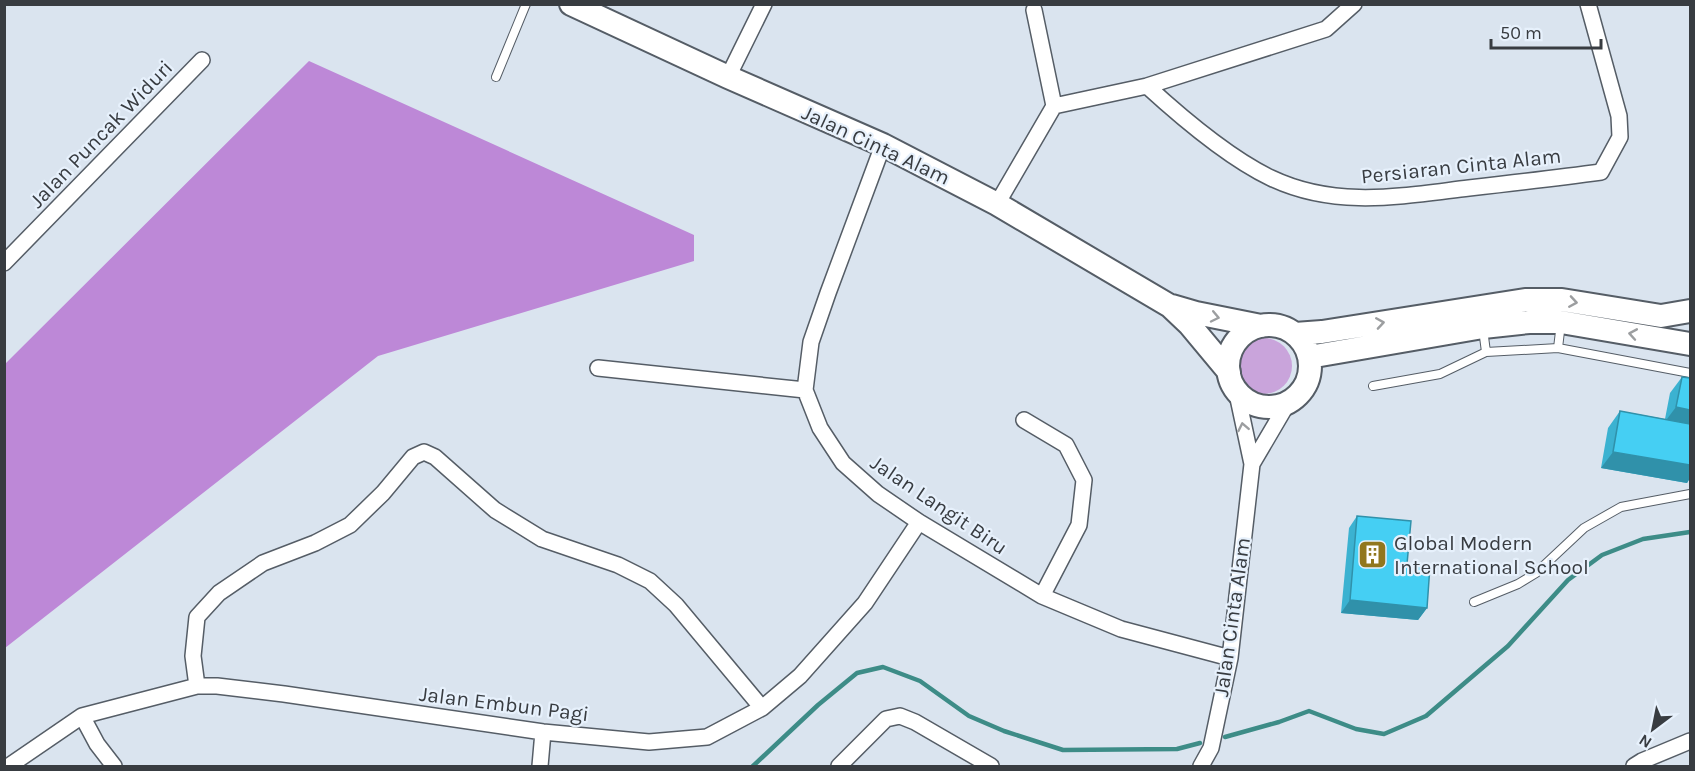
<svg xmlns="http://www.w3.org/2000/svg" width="1695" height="771" font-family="Karla,sans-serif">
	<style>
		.green { fill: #c9a4db }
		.forest { fill: #bd88d7 }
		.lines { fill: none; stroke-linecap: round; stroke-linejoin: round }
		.stream { stroke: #3d8c87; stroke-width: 4.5 }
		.lane-casing { stroke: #555d66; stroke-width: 10 }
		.street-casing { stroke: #555d66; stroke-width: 18 }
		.secondary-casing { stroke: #555d66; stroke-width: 26 }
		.lane { stroke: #fff; stroke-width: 8 }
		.street { stroke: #fff; stroke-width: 15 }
		.secondary { stroke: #fff; stroke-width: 22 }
		.wall { fill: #3bb2d1 }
		.shaded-wall { fill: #3091aa }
		.building { fill: #45cff3; stroke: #3091aa; stroke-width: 1.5 }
		.oneway { stroke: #9c9ea0 }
		.labels { text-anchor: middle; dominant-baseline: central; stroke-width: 4.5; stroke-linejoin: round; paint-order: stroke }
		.street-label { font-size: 21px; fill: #383c41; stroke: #e7f1fc }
		.poi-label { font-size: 21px; fill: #383c41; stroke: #e7f1fc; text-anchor: start }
	</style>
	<rect width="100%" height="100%" fill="#dae4ef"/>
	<path class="green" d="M1236 366a28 28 0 1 1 56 0a28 28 0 1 1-56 0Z"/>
	<path class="forest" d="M309 61 694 235V261L378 356 5 648V364Z"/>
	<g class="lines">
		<path class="stream" d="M1225 737 1279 722 1309 711 1356 729 1384 734 1426 716 1508 646 1568 580 1602 555 1643 539 1690 532
			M753 766 818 705 857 673 883 667 920 681 969 716 1004 731 1063 750 1177 749 1200 743"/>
		<defs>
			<path id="lane" d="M496 77 526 4
				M1483 329 1486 352 1558 348 1690 373
				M1558 348 1561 323
				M1373 386 1440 374 1486 352
				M1474 602 1518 584 1536 573 1584 528 1621 507 1690 494"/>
			<path id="street" d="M1034 10 1054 106
				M728 77 764 4
				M1147 86C1182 118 1229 158 1271 178 1336 209 1402 196 1469 188 1513 183 1557 178 1601 172L1620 137 1619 116 1588 4
				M883 145 828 293 811 342 805 390 820 428 843 463 878 494 919 522 1042 596 1121 629 1230 658
				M997 204 1054 106 1147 86 1326 29 1354 4
				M4 263 202 60
				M598 368 805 390
				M1024 420 1066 445 1084 480 1079 525 1042 596
				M1252 464 1289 401
				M197 686 193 656 197 617 219 593 263 563 315 543 350 525 383 493 413 457 424 452 435 457 495 510 542 539 618 565 650 581 676 605 762 708
				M82 716 97 744 114 766
				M9 766 82 716 197 686H217L284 694 543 732 649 742 707 737 762 708 800 676 865 603 919 522
				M540 766 543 732
				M839 766 886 719 900 716 915 722 991 766
				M1201 766 1211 748 1230 658 1252 464 1236 389
				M1634 766 1642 761 1690 741"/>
			<path id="secondary" d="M571 4 728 77 883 145 997 204 1170 306 1189 324 1229 372
				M1172 306 1196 313 1261 326
				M1228 366a41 41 0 1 1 82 0a41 41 0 1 1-82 0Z
				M1295 334 1322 332 1525 300H1562L1661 316 1690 311
				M1309 357 1483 327 1529 322H1561L1690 344"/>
		</defs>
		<use href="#lane" class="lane-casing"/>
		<use href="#street" class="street-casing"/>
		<use href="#secondary" class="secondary-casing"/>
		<use href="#lane" class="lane"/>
		<use href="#street" class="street"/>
		<use href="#secondary" class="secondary"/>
	</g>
	<path class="wall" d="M1682 377 1690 378V478L1687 483 1601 468 1608 428 1620 411 1665 419 1670 393Z
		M1357 516 1427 608 1418 620 1341 613 1349 528Z"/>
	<path class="shaded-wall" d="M1676 407 1690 410V428L1664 423Z
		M1613 452 1690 465V478L1687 483 1601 468Z
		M1350 600 1427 608 1418 620 1341 613Z"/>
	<path class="building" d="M1682 377 1690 378V410L1676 407Z
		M1620 411 1690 424V465L1613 452Z
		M1357 516 1411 521 1407 564 1430 566 1427 608 1350 600Z"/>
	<defs><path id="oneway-chevron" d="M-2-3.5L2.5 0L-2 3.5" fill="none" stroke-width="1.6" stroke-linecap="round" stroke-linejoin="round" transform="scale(1.5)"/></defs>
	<g class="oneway">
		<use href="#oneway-chevron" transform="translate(1573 302) rotate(9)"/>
		<use href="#oneway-chevron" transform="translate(1215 317) rotate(12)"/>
		<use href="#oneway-chevron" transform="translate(1380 323) rotate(-9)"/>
		<use href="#oneway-chevron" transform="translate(1633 334) rotate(-170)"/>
		<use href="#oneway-chevron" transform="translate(1243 427) rotate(-101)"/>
	</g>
	<defs>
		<symbol id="building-square" viewBox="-11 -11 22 22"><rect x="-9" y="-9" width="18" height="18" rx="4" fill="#91771e" stroke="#e7f1fc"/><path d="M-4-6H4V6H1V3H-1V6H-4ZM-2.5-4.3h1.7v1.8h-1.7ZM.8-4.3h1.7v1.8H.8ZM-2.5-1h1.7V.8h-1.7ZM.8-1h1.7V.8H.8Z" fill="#fff"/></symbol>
	</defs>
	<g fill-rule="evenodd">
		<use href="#building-square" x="1356" y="538" width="33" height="33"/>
	</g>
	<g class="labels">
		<g class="street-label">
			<text transform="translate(101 134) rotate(-46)">Jalan Puncak Widuri</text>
			<text transform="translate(876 145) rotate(25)">Jalan Cinta Alam</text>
			<text transform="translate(1461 166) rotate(-6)">Persiaran Cinta Alam</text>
			<text transform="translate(939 505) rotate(34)">Jalan Langit Biru</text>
			<text transform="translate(1232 617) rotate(-82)">Jalan Cinta Alam</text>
			<text transform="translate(504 704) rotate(7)">Jalan Embun Pagi</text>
		</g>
		<g class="poi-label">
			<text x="1394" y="543">Global Modern<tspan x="1394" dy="24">International School</tspan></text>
		</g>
	</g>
	<rect width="1695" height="771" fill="none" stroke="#383c41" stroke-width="12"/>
	<g transform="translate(1653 729) rotate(212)" stroke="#e7f1fc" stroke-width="4.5" paint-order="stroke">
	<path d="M0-4.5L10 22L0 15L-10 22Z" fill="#383c41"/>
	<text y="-9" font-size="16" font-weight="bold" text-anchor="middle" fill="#383c41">N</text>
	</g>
	<path d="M1491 39v9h110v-9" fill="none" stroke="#383c41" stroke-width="3"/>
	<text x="1500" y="39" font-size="18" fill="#383c41" stroke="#e7f1fc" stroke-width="4.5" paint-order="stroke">50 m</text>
</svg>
